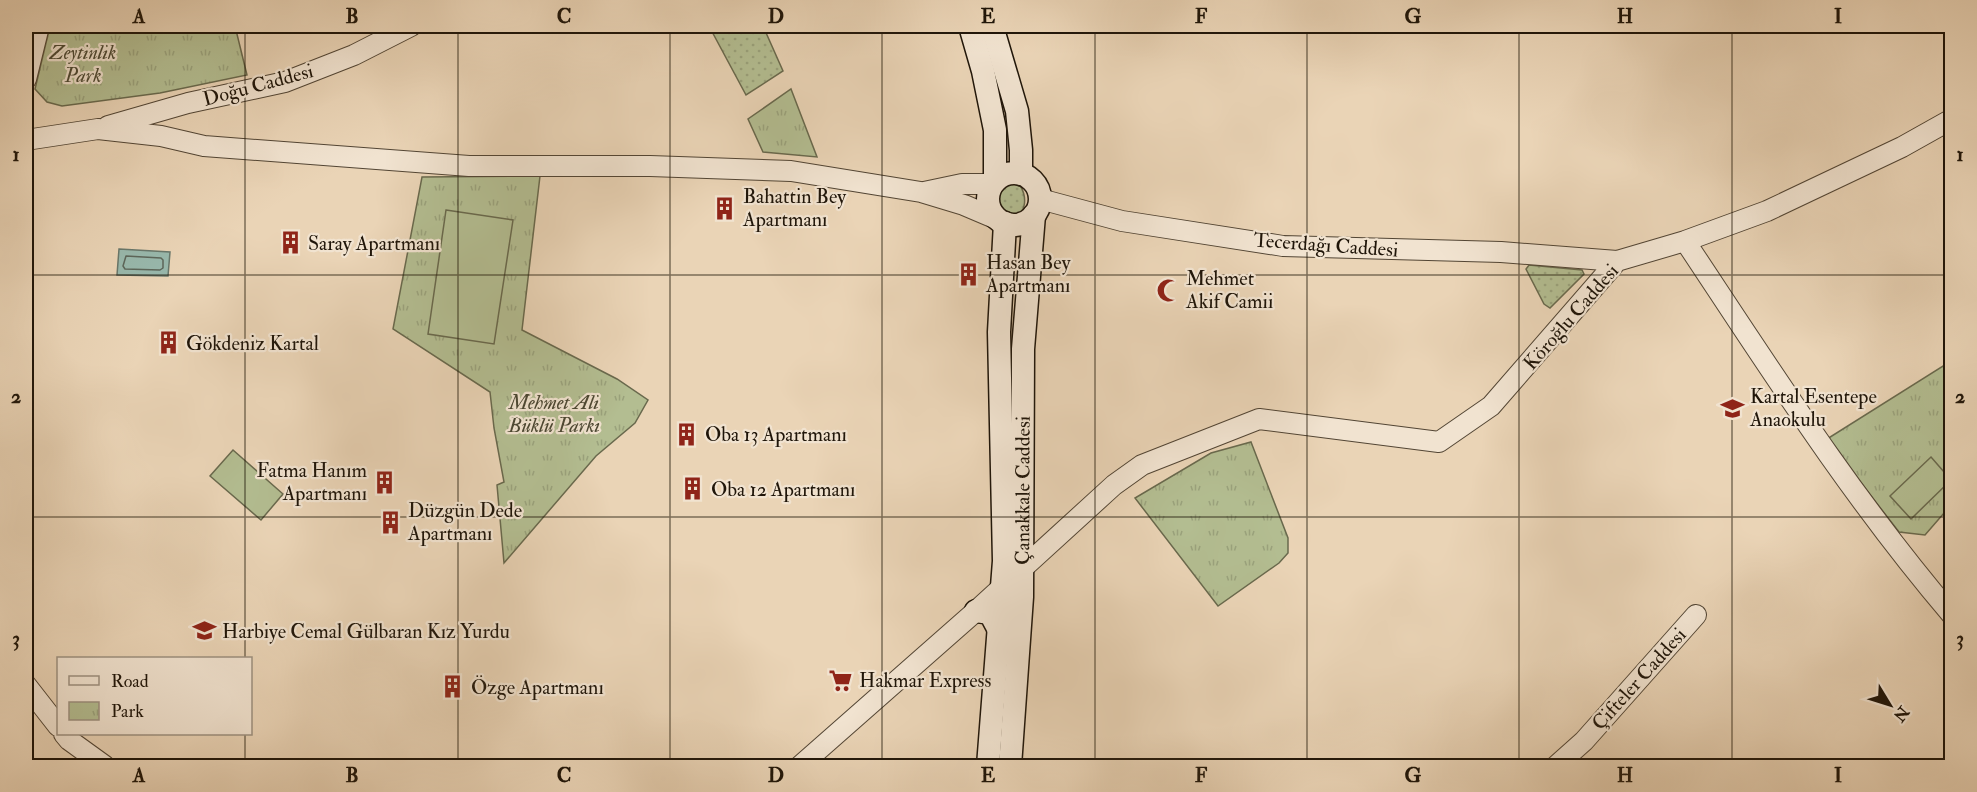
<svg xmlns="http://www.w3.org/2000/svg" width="1977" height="792" font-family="'IM FELL Double Pica',serif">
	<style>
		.grass { fill: url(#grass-dots); stroke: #69694d; stroke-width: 1.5 }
		.park { fill: url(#park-tufts); stroke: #69694d; stroke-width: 1.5 }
		.garden { fill: #b3bd91; stroke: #69694d; stroke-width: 1.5 }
		.water { fill: #98b8ac; stroke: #68776b; stroke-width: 1.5 }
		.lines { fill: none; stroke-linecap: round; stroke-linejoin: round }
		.shore { stroke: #5c665a; stroke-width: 1.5 }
		.tertiary-casing { stroke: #524534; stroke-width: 22 }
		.secondary-casing { stroke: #1f1509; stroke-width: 25 }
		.tertiary { stroke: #f1e3d0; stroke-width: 20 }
		.secondary { stroke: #f1e3d0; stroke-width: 22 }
		.grid { fill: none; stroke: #1f1509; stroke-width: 1.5; stroke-opacity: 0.55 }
		.labels { text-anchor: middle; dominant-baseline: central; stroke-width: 4.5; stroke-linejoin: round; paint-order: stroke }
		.park-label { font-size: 20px; font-style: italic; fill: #4b4732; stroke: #f1e3d0 }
		.street-label { font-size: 20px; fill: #1f1509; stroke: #f1e3d0 }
		.poi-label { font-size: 20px; fill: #1f1509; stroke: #f1e3d0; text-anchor: start }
		.neatline { fill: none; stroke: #1f1509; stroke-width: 2 }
		.grid-label { font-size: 20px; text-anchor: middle; font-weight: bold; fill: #1f1509 }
	</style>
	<defs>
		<pattern id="grass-dots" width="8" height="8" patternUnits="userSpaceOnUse" patternTransform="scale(1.5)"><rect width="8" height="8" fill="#b3bd91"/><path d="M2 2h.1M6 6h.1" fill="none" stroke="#9aa27c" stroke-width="1.8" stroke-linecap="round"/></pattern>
		<pattern id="park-tufts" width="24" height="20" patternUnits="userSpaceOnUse" patternTransform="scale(1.5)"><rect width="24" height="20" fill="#b3bd91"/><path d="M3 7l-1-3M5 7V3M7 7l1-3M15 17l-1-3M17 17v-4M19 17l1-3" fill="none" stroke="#9aa27c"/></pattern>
	</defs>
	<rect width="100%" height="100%" fill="#ead4b6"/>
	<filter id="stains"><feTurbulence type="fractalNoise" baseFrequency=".00333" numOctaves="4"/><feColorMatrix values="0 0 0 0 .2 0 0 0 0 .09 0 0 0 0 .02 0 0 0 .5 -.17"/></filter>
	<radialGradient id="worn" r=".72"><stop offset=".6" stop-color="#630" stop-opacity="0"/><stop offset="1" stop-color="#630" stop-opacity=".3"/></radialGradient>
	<path class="grass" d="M709 26H763L783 71 746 95Z
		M1011 182 1020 185C1027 197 1027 213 1013 218 1009 216 1003 214 1001 209 995 198 999 184 1011 182Z
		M1529 265 1582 270 1584 274 1550 308 1544 304 1526 269Z"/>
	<path class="park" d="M50 26H235L247 75 160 93 62 106 47 102 35 89Z
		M791 89 817 157 763 152 748 119Z
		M540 176 522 330 617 379 648 400 635 423 596 456 504 563 497 485 504 482 494 428 490 392 393 329 422 177Z
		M1943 366 1951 380V505L1925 535 1899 532 1827 439Z
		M1251 442 1288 538V553L1279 563 1218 606 1135 498 1211 453Z"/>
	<path class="garden" d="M446 210 513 220 494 344 428 334Z
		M233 450 283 494 261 520 210 476Z
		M1931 457 1951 480 1911 519 1890 496Z"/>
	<path class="water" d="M119 249 170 252 168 276 117 275Z"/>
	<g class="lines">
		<path class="shore" d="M126 256 161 258 163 260V268L160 270 125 269 123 266Z"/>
		<defs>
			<path id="tertiary" d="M26 79 39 26
				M108 126 188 103 285 82 354 55 411 26
				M26 140 98 129 161 136 204 146 469 166H650L791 171 921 192 964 205 997 219
				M924 192 962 184H992
				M1040 199 1122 221 1283 246 1501 252 1617 261
				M1685 241C1770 369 1852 498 1952 615
				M26 685 58 726
				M64 734 69 740 105 766
				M800 766 976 611 1114 485 1142 465 1259 419 1439 442 1491 406 1617 261 1685 241 1767 211 1902 147 1952 119
				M1556 766 1584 741 1696 615"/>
			<g id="secondary">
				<path d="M970 26 983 71 995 130V181"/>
				<path d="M992 26 1017 111 1021 150V174"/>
				<circle cx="1014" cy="199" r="26"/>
				<path d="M976 611 990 613 998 628"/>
				<path d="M988 766 1004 561 999 332 1005 223"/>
				<path id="s1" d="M1010 766 1022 597 1023 349 1034 215"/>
			</g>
		</defs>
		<use href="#tertiary" class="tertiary-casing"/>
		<use href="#secondary" class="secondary-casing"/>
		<use href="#tertiary" class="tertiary"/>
		<use href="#secondary" class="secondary"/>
	</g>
	<path class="grid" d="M245 26V658M458 26V766M670 26V766M882 26V766M1095 26V766M1307 26V766M1519 26V766M1732 26V766M26 275H1952M26 517H1952M245 734V766"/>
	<defs>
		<symbol id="building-bare" viewBox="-9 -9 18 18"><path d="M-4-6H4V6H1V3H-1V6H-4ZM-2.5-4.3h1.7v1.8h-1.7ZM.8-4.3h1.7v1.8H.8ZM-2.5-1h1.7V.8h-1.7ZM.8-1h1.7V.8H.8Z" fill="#8f2418" stroke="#f1e3d0" stroke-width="2.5" paint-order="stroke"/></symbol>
		<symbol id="mosque-bare" viewBox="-9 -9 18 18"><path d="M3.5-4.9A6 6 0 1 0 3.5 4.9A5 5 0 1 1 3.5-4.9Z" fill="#8f2418" stroke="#f1e3d0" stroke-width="2.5" paint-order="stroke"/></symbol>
		<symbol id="school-bare" viewBox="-9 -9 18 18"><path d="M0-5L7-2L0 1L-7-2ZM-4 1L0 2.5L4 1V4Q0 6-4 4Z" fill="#8f2418" stroke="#f1e3d0" stroke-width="2.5" paint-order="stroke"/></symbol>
		<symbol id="supermarket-bare" viewBox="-9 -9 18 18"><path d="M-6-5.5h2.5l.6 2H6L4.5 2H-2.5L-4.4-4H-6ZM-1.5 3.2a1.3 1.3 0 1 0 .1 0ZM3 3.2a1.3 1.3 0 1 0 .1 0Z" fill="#8f2418" stroke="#f1e3d0" stroke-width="2.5" paint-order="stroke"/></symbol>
	</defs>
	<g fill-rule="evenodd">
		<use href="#building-bare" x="708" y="192" width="33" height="33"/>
		<use href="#building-bare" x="274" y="226" width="33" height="33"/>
		<use href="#building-bare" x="952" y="258" width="33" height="33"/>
		<use href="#mosque-bare" x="1152" y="274" width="33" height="33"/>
		<use href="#building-bare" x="152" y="326" width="33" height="33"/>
		<use href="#school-bare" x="1716" y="392" width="33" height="33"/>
		<use href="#building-bare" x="670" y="418" width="33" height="33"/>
		<use href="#building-bare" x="368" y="466" width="33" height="33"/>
		<use href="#building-bare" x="676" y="472" width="33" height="33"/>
		<use href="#building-bare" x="374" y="506" width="33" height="33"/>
		<use href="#school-bare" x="188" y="614" width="33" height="33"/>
		<use href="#supermarket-bare" x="824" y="664" width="33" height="33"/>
		<use href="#building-bare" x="436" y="670" width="33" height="33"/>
	</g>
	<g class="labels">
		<g class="park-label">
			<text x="83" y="52">Zeytinlik<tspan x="83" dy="23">Park</tspan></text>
			<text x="554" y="402">Mehmet Ali<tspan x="554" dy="23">Büklü Parkı</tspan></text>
		</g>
		<g class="street-label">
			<text transform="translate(258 85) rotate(-15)">Doğu Caddesi</text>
			<text transform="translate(1326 245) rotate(4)">Tecerdağı Caddesi</text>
			<text transform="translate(1571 317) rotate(-49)">Köroğlu Caddesi</text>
			<text stroke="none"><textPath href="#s1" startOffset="276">Çanakkale Caddesi</textPath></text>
			<text transform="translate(1639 679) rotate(-48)">Çifteler Caddesi</text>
		</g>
		<g class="poi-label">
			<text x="743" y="196">Bahattin Bey<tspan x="743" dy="23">Apartmanı</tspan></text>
			<text x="308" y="243">Saray Apartmanı</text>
			<text x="986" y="262">Hasan Bey<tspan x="986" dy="23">Apartmanı</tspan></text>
			<text x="1186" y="278">Mehmet<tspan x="1186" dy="23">Akif Camii</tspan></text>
			<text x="186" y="343">Gökdeniz Kartal</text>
			<text x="1750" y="396">Kartal Esentepe<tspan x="1750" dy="23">Anaokulu</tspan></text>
			<text x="705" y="434">Oba 13 Apartmanı</text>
			<text x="367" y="470" text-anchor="end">Fatma Hanım<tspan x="367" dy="23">Apartmanı</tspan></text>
			<text x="711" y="489">Oba 12 Apartmanı</text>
			<text x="408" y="510">Düzgün Dede<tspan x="408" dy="23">Apartmanı</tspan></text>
			<text x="222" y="631">Harbiye Cemal Gülbaran Kız Yurdu</text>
			<text x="859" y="680">Hakmar Express</text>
			<text x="471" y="687">Özge Apartmanı</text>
		</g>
	</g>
	<rect width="1977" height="792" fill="none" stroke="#ead4b6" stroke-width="66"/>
	<rect x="57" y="657" width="195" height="78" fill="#f1e3d0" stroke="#9d9180" stroke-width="1.5"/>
	<rect x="69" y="676" width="30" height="9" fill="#f1e3d0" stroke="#9d9180" stroke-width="1.5"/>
	<text x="111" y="687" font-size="18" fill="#1f1509">Road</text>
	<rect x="69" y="702" width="30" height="18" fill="url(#park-tufts)" stroke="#9d9180" stroke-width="1.5"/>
	<text x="111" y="717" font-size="18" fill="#1f1509">Park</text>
	<g transform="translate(1890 705) rotate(128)" stroke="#f1e3d0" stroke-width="4.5" paint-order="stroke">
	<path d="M0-4.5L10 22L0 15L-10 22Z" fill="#1f1509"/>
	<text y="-9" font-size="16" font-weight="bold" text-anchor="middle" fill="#1f1509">N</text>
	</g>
	<rect x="33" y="33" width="1911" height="726" class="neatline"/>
	<g class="grid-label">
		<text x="139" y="23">A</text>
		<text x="352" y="23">B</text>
		<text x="564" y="23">C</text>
		<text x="776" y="23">D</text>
		<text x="988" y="23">E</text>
		<text x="1201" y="23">F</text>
		<text x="1413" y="23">G</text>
		<text x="1625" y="23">H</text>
		<text x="1838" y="23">I</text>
		<text x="16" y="161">1</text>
		<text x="1960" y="161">1</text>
		<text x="16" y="403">2</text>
		<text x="1960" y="403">2</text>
		<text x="16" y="645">3</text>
		<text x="1960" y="645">3</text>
		<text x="139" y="782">A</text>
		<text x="352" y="782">B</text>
		<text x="564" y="782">C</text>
		<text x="776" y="782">D</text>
		<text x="988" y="782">E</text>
		<text x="1201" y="782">F</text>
		<text x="1413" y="782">G</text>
		<text x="1625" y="782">H</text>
		<text x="1838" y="782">I</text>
	</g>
	<rect width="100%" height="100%" filter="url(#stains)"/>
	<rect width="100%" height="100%" fill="url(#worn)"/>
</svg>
